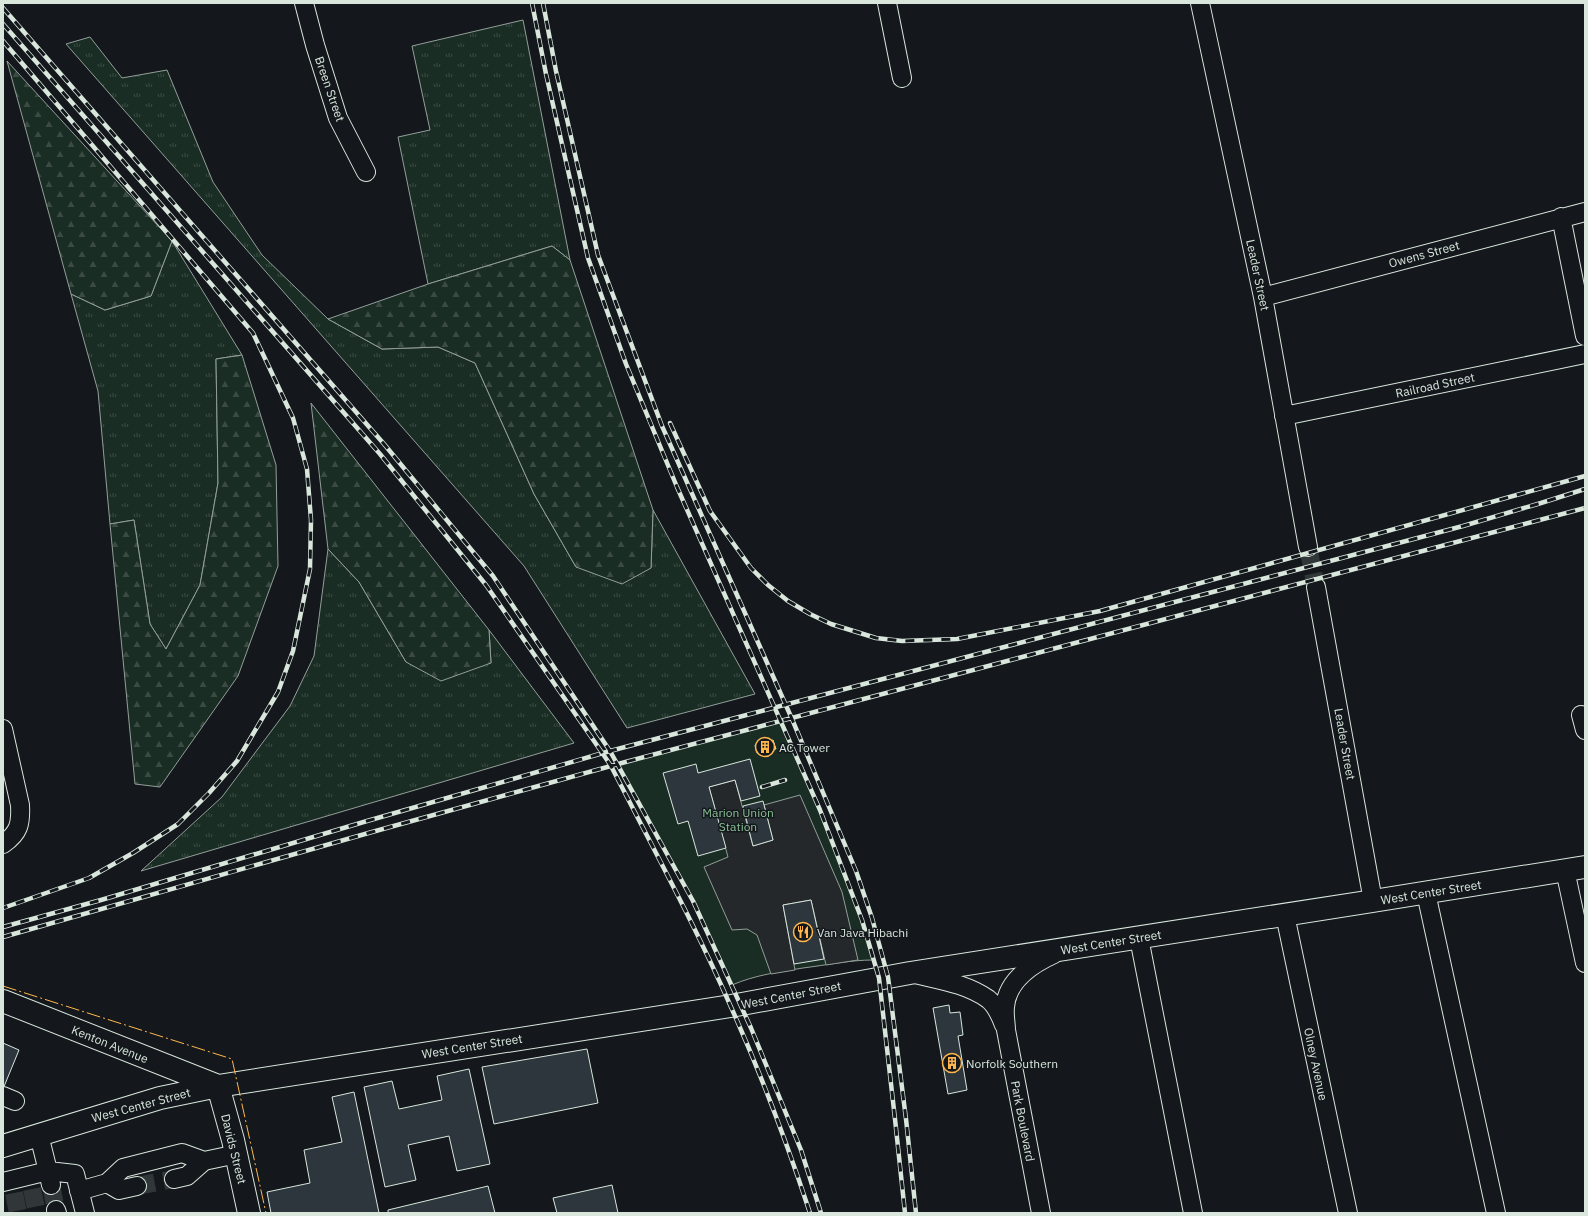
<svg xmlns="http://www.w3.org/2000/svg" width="1588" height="1216" font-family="'IBM Plex Sans',sans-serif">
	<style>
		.grass { fill: url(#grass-tufts); stroke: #939e99 }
		.forest { fill: url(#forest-firs); stroke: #939e99 }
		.park { fill: #1a2d24; stroke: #939e99 }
		.parking { fill: #24282b; stroke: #939e99 }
		.building { fill: #2c363c; stroke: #d8e6dc }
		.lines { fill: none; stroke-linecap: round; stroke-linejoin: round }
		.minor-tunnel { stroke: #313739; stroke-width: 18; stroke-dasharray: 18 9; stroke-linecap: butt }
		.minor-casing { stroke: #d8e6dc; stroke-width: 20 }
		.major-casing { stroke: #d8e6dc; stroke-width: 24 }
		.minor { stroke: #14181c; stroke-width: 18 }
		.major { stroke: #14181c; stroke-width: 22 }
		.rail-casing { stroke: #d8e6dc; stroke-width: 4.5 }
		.rail { stroke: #14181c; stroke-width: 3; stroke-dasharray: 9; stroke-linecap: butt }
		.power { stroke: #ffb74d; stroke-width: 1; stroke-dasharray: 14 3 2 3; stroke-linecap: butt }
		.labels { text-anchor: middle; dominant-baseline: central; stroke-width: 3; stroke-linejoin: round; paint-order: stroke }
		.street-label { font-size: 12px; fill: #d8e6dc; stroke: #14181c }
		.poi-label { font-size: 12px; fill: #d8e6dc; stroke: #14181c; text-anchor: start }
		.park-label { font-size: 12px; fill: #8ac095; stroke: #14181c }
	</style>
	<defs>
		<pattern id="grass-tufts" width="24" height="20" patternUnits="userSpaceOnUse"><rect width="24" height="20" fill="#1a2d24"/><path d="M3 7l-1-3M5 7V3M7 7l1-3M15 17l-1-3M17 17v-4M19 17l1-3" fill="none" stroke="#3b4b43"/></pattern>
		<pattern id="forest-firs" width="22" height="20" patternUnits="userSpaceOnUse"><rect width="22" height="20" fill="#1a2d24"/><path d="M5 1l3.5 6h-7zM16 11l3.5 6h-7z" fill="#3b4b43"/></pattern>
	</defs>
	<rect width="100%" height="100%" fill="#14181c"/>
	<path class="grass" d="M523 20 570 260 552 246 428 284 398 137 430 130 412 46Z
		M90 37 122 78 167 70 213 182 262 255 328 319 382 349 438 347 475 363 534 494 576 567 651 568 653 510 755 694 627 728 524 566 66 44Z
		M172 241 242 355 216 359 218 483 200 585 166 649 150 624 134 520 110 524 98 391 71 294 105 310 151 296Z
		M328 549 359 582 406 662 491 663 489 630 574 743 141 871 222 797 290 706 314 656Z"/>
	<path class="forest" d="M7 61 172 241 151 296 105 310 71 294Z
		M552 246 570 260 653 510 651 568 622 584 576 567 534 494 475 363 438 347 382 349 328 319 428 284Z
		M242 355 276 465 278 566 238 676 160 787 135 784 110 524 134 520 150 624 166 649 200 585 218 483 216 359Z
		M311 403 489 630 491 663 441 681 406 662 359 582 328 549Z"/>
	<path class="park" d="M782 721C816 800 851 877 873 960 850 960 827 965 803 968 779 972 755 975 732 985L693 901 618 764Z"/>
	<path class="parking" d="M735 780 753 846 773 840 764 805 800 795 842 892 858 960 826 965 811 900 783 905 795 970 771 974 757 935 747 929 732 930 704 867 728 857 709 787Z"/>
	<path class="building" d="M773 740 776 749 757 753 755 745Z
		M750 759 760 796 741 801 735 780 709 787 726 848 698 856 688 821 678 824 663 773 696 764 698 773Z
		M763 801 773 840 753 846 743 806Z
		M811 900 824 959 794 964 783 905Z
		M949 1005 950 1013 960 1012 963 1035 958 1036 967 1090 948 1094 933 1008Z
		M3 1043 19 1050 3 1089Z
		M587 1049 598 1103 494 1124 482 1067Z
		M469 1069 490 1164 457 1171 449 1136 408 1145 416 1180 385 1187 364 1087 392 1081 399 1109 442 1100 437 1076Z
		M354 1092 379 1213H271L267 1192 310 1183 304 1150 342 1142 332 1097Z
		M612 1185 618 1213H557L553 1198Z
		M488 1186 495 1213H388V1210Z"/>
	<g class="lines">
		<path class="minor-tunnel" d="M1308 547 1316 587
			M51 1185 56 1210
			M137 1186 174 1179
			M32 1189 37 1213
			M14 1193 18 1213"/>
		<defs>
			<path id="minor" d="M304 3 315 45 338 118 366 172
				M887 3 902 78
				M1200 3 1263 297 1308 547
				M1561 217 1585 336
				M1263 297 1585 212
				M1284 416 1585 354
				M1316 587 1373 901
				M1581 715 1585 730
				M3 729 20 805C21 824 19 833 3 844
				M1565 870 1585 963
				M1426 893 1496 1213
				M1285 915 1348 1213
				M1139 938 1193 1213
				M915 974C940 980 967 984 988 999 996 1005 1001 1017 1004 1025
				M3 1096 15 1101
				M174 1179 187 1176 204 1161
				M3 1182 48 1171 39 1135
				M107 1183 119 1190 137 1186
				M51 1185 48 1171 75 1174 85 1213
				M79 1191 107 1183 123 1168 182 1153 204 1161 237 1154
				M56 1210 57 1213
				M1041 1213 1006 1030C1006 1023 1004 1015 1005 1007 1007 981 1032 964 1054 954"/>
			<path id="major" d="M3 1001 218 1086
				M218 1086 233 1140 249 1213
				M3 1146 160 1098 218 1086 731 1006 910 973 1373 901 1585 867"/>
		</defs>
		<use href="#minor" class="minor-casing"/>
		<use href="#major" class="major-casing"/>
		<use href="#minor" class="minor"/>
		<use href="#major" class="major"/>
		<defs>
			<path id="rail" d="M532 3 546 74 588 258 626 364 677 487 820 810 862 920 879 978 895 1119 905 1213
				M543 3 556 71 598 255 662 426 792 719 856 871 872 918 888 977 906 1119 916 1213
				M3 8 384 444 493 576 610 751 693 901 751 1028 801 1150 821 1213
				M3 24 380 454 486 585 603 754 611 766C652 846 695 925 731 1007 761 1074 787 1143 810 1213
				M3 41 253 333 293 418 307 469 311 520 310 569 293 651 278 692 237 761 209 793 178 824 133 853 89 878 3 908
				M670 423 710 511 751 568 768 585 788 601 810 614 831 624 876 638 902 641 957 639 1100 611 1585 476
				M762 787 785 780
				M3 927 101 900 367 821 610 751 1463 526 1541 503 1585 489
				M3 937 372 832 618 764 1585 508"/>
		</defs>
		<use href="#rail" class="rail-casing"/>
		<use href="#rail" class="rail"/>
		<path class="power" d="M3 986 232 1059 266 1213"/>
	</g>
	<defs>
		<symbol id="building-ring" viewBox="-11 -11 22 22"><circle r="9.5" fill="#14181c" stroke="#ffb74d" stroke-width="1.5"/><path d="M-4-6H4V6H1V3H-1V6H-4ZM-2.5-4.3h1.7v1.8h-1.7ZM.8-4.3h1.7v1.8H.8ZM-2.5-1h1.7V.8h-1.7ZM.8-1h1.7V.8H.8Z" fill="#ffb74d"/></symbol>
		<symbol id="restaurant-ring" viewBox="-11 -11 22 22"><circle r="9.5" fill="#14181c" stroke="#ffb74d" stroke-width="1.5"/><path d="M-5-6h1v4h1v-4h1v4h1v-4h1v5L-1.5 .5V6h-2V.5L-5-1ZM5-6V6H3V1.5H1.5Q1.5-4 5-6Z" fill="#ffb74d"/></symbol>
	</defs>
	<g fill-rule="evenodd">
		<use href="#building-ring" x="754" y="736" width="22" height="22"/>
		<use href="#restaurant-ring" x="792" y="921" width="22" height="22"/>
		<use href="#building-ring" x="941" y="1052" width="22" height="22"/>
	</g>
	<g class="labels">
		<g class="street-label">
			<text transform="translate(330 89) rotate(71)">Breen Street</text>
			<text transform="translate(1424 254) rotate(-15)">Owens Street</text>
			<text transform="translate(1258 275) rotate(78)">Leader Street</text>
			<text transform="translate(1435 385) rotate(-12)">Railroad Street</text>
			<text transform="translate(1345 744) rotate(80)">Leader Street</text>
			<text transform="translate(1431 892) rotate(-9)">West Center Street</text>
			<text transform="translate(1111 942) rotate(-9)">West Center Street</text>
			<text transform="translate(791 995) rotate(-11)">West Center Street</text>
			<text transform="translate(110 1044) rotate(22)">Kenton Avenue</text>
			<text transform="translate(472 1046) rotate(-9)">West Center Street</text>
			<text transform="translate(1316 1064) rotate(78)">Olney Avenue</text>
			<text transform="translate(141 1105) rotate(-15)">West Center Street</text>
			<text transform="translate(1023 1121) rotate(79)">Park Boulevard</text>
			<text transform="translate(234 1149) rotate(76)">Davids Street</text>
		</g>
		<g class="poi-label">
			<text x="779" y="747">AC Tower</text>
			<text x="817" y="932">Van Java Hibachi</text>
			<text x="966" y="1063">Norfolk Southern</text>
		</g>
		<g class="park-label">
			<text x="738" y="812">Marion Union<tspan x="738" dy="14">Station</tspan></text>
		</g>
	</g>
	<rect width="1588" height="1216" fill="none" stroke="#d8e6dc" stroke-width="8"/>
</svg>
